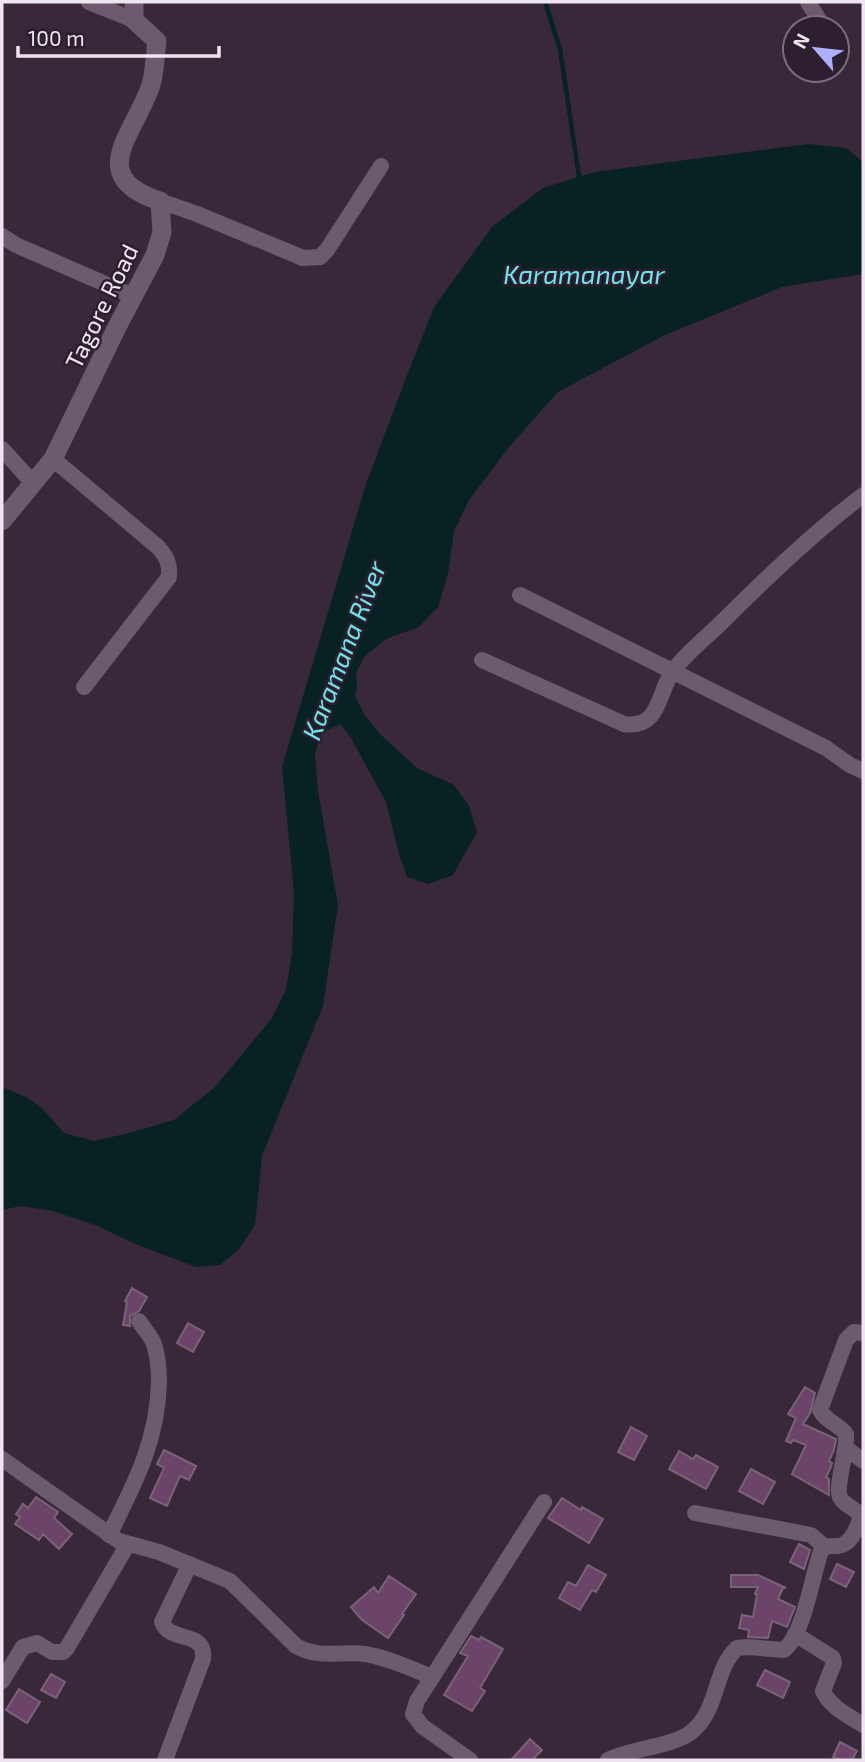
<svg xmlns="http://www.w3.org/2000/svg" width="865" height="1762" font-family="'Exo 2',sans-serif">
	<style>
		.water { fill: #082223 }
		.lines { fill: none; stroke-linecap: round; stroke-linejoin: round }
		.stream { stroke: #082223; stroke-width: 4.5 }
		.building { fill: #6c4469; stroke: #786476; stroke-width: 2 }
		.minor { stroke: #6c5b6e; stroke-width: 16 }
		.tertiary { stroke: #6c5b6e; stroke-width: 19 }
		.labels { text-anchor: middle; dominant-baseline: central; stroke-width: 5; stroke-linejoin: round; paint-order: stroke }
		.street-label { font-size: 24px; fill: #efe5f0; stroke: #2d1f2f }
		.water-label { font-size: 26px; font-style: italic; fill: #6de5ea; stroke: #2d1f2f }
	</style>
	<rect width="100%" height="100%" fill="#382839"/>
	<path class="water" d="M808 144 846 148 863 162V274L782 287 665 335 558 392 509 447 469 500 454 532 448 574 438 607 419 627 386 639 364 657 356 673 357 686 355 696 364 714 381 735 417 768 454 785 469 806 477 832 453 875 428 884 407 877 399 854 386 802 351 738 340 724 321 733 315 754 318 791 338 905 323 1006 262 1156 255 1225 239 1249 220 1265 196 1267 133 1243 95 1225 53 1211 21 1206 2 1210V1087L26 1097 42 1108 64 1133 94 1141 125 1134 174 1120 215 1087 272 1018 286 989 292 954 294 892 282 767 366 484 406 378 434 307 492 227 543 188 594 172Z"/>
	<g class="lines">
		<path class="stream" d="M545 2 560 49 580 183"/>
	</g>
	<path class="building" d="M132 1288 147 1297 139 1311 130 1316V1326L123 1325 127 1302 125 1301Z
		M188 1323 204 1332 193 1352 177 1343Z
		M805 1387 815 1393 810 1413 803 1424 836 1439 834 1450 829 1461 832 1463 831 1467 826 1477 829 1479V1495L792 1474 806 1445 793 1440 791 1443 786 1441 796 1418 788 1414Z
		M631 1427 647 1436 634 1460 618 1452Z
		M164 1450 196 1466 189 1480 180 1476 167 1506 150 1498 164 1468 157 1464Z
		M679 1451 693 1459 696 1455 718 1467 706 1489 669 1469Z
		M751 1469 775 1482 763 1504 739 1491Z
		M36 1497 58 1512 54 1518 72 1534 59 1549 43 1534 39 1540 15 1524 20 1517 16 1514 23 1504 28 1508Z
		M562 1498 581 1510 582 1507 603 1519 589 1543 548 1518Z
		M799 1544 810 1550 804 1569 790 1562Z
		M837 1564 854 1572 846 1587 830 1579Z
		M588 1565 606 1575 596 1592 592 1590 580 1610 559 1598 568 1582 576 1586Z
		M731 1575H758L786 1588H783L778 1599 795 1607 787 1627 772 1621 768 1638 748 1637 749 1630 739 1628 742 1615 753 1617 757 1595 755 1594 758 1587H731Z
		M389 1576 416 1594 402 1614 404 1615 388 1638 361 1619 351 1607 374 1587 378 1593Z
		M471 1636 479 1640 481 1637 503 1649 480 1688 485 1691 472 1711 444 1695 468 1656 460 1653Z
		M765 1670 790 1682 783 1698 757 1685Z
		M51 1674 65 1682 56 1698 41 1690Z
		M19 1689 40 1702 27 1723 6 1710Z
		M530 1739 542 1750 532 1760H511Z
		M840 1742 857 1751 852 1760H840L833 1757Z"/>
	<g class="lines">
		<path class="minor" d="M89 2 134 20
			M808 2 824 28
			M160 201 197 214 303 258 320 257 327 250 381 166
			M2 236 16 245 133 296
			M2 449 33 483
			M53 459 158 547C167 557 170 564 169 577L84 687
			M520 595 826 748 850 765 863 771
			M482 660 624 724C661 729 657 693 673 671 687 652 707 637 723 621 768 576 813 533 863 495
			M846 1448 863 1461
			M2 1459 119 1541 159 1552 230 1581 296 1646C319 1659 340 1651 365 1654 388 1658 410 1668 432 1677
			M695 1513 811 1535 825 1547
			M109 1535C135 1483 158 1440 159 1381 159 1368 158 1357 154 1344 151 1336 144 1329 139 1321
			M795 1634 833 1658 834 1663 823 1691C830 1707 849 1716 863 1725
			M2 1681 23 1647 37 1643 52 1652H63L67 1648 128 1544
			M165 1760 203 1659C206 1629 170 1644 162 1622L190 1564
			M470 1760 422 1726 413 1714 417 1701 544 1502
			M608 1760C633 1748 670 1747 690 1733 719 1712 713 1670 737 1648L748 1647 784 1650C804 1634 812 1576 821 1551 829 1543 833 1548 842 1545 853 1541 858 1526 861 1516 856 1508 844 1506 840 1497 835 1487 848 1449 846 1434 839 1424 825 1421 820 1410L846 1340 854 1332 863 1333"/>
		<path class="tertiary" d="M2 521 53 459 117 327 155 255 162 232 160 201C84 177 135 133 151 85 155 71 155 55 157 41L134 20V2"/>
	</g>
	<g class="labels">
		<g class="street-label">
			<text transform="translate(101 306) rotate(-64)">Tagore Road</text>
		</g>
		<g class="water-label">
			<text x="584" y="273">Karamanayar</text>
			<text transform="translate(343 650) rotate(-69)">Karamana River</text>
		</g>
	</g>
	<rect width="865" height="1762" fill="none" stroke="#efe5f0" stroke-width="7"/>
	<g transform="translate(816 49) rotate(298)"><circle r="33" fill="#2d1f2f" stroke="#7b6e7c" stroke-width="2"/>
	<path d="M0-5L12 26L0 18L-12 26Z" fill="#acaffb"/>
	<text y="-10" font-size="19" font-weight="bold" text-anchor="middle" fill="#efe5f0">N</text>
	</g>
	<path d="M18 46v10h201v-10" fill="none" stroke="#efe5f0" stroke-width="3.5"/>
	<text x="28" y="46" font-size="21" fill="#efe5f0" stroke="#2d1f2f" stroke-width="5" paint-order="stroke">100 m</text>
</svg>
